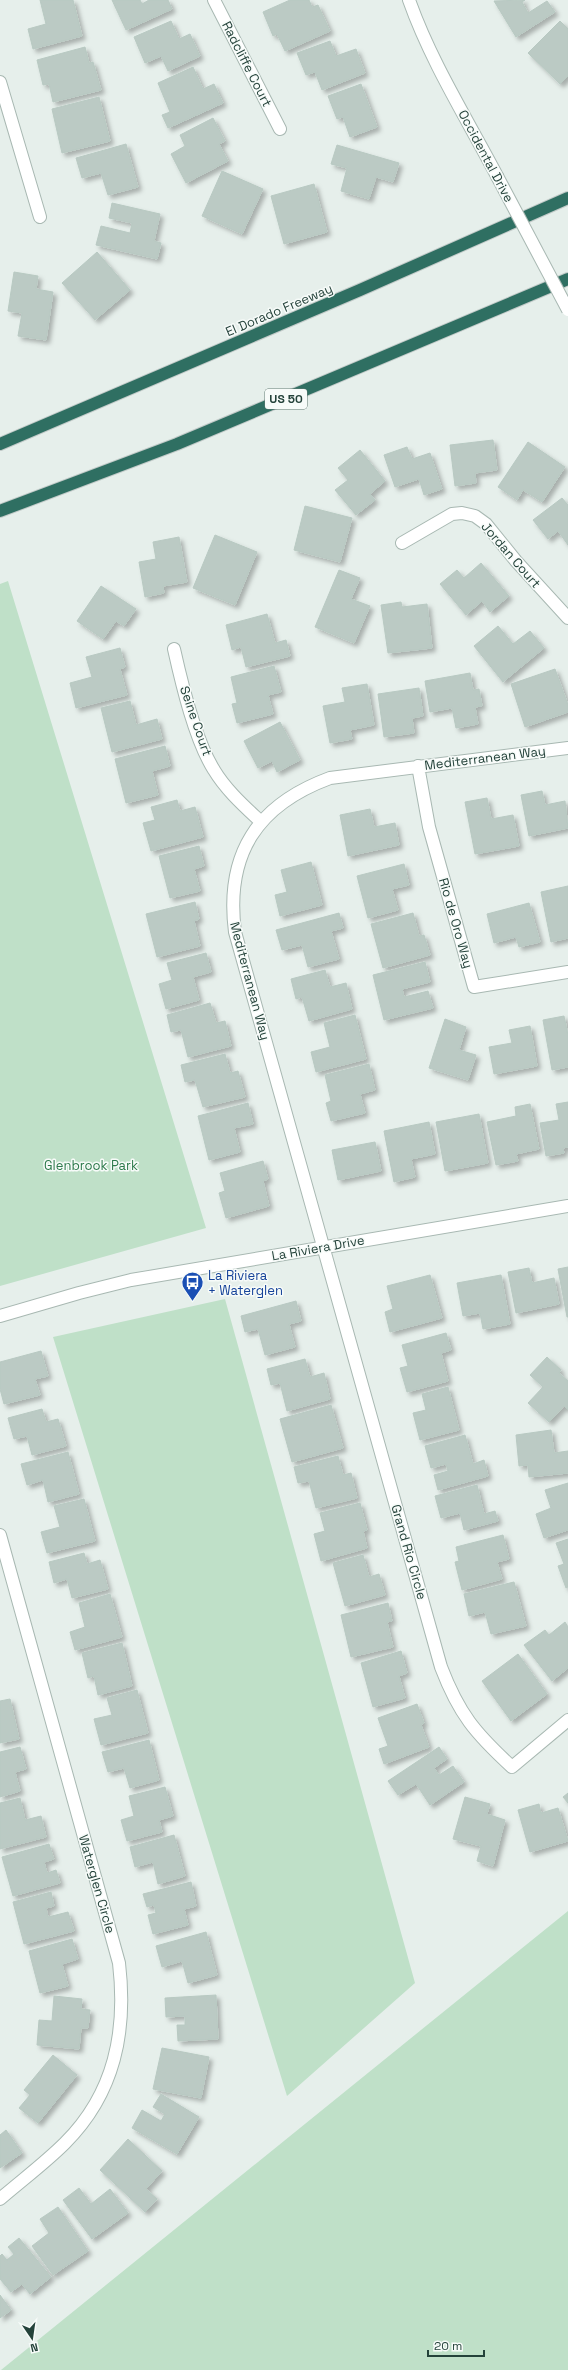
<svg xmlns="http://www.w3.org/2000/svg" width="568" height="2370" font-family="'Space Grotesk',sans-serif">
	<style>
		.green { fill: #bfe0c8 }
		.building { fill: #bbcac4; stroke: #b8c9c2; filter: url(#shadow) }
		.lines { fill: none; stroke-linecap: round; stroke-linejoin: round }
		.minor-casing { stroke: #a8b8b2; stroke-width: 14 }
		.tertiary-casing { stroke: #a8b8b2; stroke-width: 14 }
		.motorway-casing { stroke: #c2cac8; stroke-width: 14 }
		.minor { stroke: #fff; stroke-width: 12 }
		.tertiary { stroke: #fff; stroke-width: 12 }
		.motorway { stroke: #2f6f62; stroke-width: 12 }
		.tertiary-bridge-casing { stroke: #a8b8b2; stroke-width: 14; stroke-linecap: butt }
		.tertiary-bridge { stroke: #fff; stroke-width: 12 }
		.labels { text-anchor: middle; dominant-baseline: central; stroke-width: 3; stroke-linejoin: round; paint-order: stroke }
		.shield { fill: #f7fbf9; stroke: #637a73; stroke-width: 1 }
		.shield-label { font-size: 12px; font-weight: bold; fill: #24423a }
		.street-label { font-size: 13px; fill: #24423a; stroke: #f7fbf9 }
		.park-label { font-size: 13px; fill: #2d7a4b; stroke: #f7fbf9 }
		.transit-label { font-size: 13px; fill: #164399; stroke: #f7fbf9; text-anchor: start }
	</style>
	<defs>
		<filter id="shadow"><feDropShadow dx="3.5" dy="3.5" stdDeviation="2" flood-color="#0004"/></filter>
	</defs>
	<rect width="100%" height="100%" fill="#e6efeb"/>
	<path class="green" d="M8 581 206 1228 0 1286V584Z
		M225 1299 415 1983 287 2096 53 1337Z
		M568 1911V2370H1Z"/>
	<path class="building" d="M40 0H73L82 36 33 49 28 29 46 24Z
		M112 0H140L142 4 149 0H168L172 9 126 30Z
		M290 0H309L312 7 318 5 330 31 285 51 277 34 273 36 263 12Z
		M525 0 522 2 528 13 547 1 555 12 516 37 494 1Z
		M171 21 179 39 190 34 200 56 168 71 161 56 145 63 134 37Z
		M560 21 568 29V76L560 84 528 53Z
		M330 41 336 56 356 49 365 73 322 90 315 72 306 75 297 53Z
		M85 47 89 63 93 62 101 90 53 102 49 84 43 85 37 60Z
		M193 67 203 89 214 84 223 103 168 128 162 115 170 112 158 83Z
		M361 84 377 127 350 137 343 117 337 119 328 96Z
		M99 97 110 141 62 153 52 109Z
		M213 118 225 141 219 144 228 161 186 183 171 154 185 146 180 135Z
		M126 144 138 187 108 195 101 173 82 178 76 158Z
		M337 145 399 163 393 182 376 177 369 199 341 191 347 168 331 164Z
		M222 171 263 189 242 234 202 216Z
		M314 184 327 232 284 244 271 196Z
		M112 203 160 214 154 241 161 243 157 259 96 245 101 226 130 233 132 223 109 218Z
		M97 252 130 290 95 320 62 283Z
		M14 272 38 276 36 289 53 292 46 340 18 336 22 313 8 311Z
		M493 440 497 470 475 473 476 483 455 486 450 445Z
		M528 442 565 467 542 502 523 490 517 500 498 487Z
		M407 447 412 459 430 453 442 489 424 495 419 479 395 487 384 455Z
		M360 450 385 481 370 494 375 500 356 515 335 490 348 480 338 468Z
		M562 498 568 505V545L558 531 548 539 533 520Z
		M305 506 352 518 340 562 294 550Z
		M215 535 257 552 235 605 193 588Z
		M179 537 187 582 163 586 164 593 145 597 139 562 156 559 153 542Z
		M481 563 509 596 490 612 482 601 466 615 440 584 457 570 464 578Z
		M339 570 360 578 351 599 370 606 354 643 315 627Z
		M101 586 136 609 124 626 116 621 103 639 77 621Z
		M401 602 402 607 427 604 432 648 388 653 381 605Z
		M267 614 275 643 286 640 290 656 246 667 241 647 232 650 226 625Z
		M498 626 513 644 530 631 544 648 503 682 474 646Z
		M120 648 125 667 120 669 127 695 76 708 70 683 92 677 86 657Z
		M274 666 281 692 268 695 273 714 237 723 232 704 237 703 231 677Z
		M555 669 568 705V712L525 727 511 684Z
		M470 673 473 690 479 689 482 706 475 707 478 724 456 728 452 708 430 712 425 681Z
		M367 684 374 725 350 730 352 739 330 743 323 706 345 702 342 688Z
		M419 688 423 716 412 718 414 733 384 737 378 694Z
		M130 701 136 725 157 719 162 739 112 752 101 708Z
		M280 722 300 760 277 772 272 761 258 768 244 741Z
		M165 746 170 766 152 771 158 795 126 803 115 759Z
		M542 791 545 805 565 801 568 828 529 836 521 795Z
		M487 798 491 819 513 815 519 846 475 854 465 802Z
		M177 800 180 811 195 807 203 837 151 851 143 823 155 820 151 807Z
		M370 809 374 827 395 823 399 845 348 856 340 815Z
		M199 846 204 866 194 869 200 891 170 898 159 856Z
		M311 862 322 905 280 916 275 895 287 892 281 870Z
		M404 864 409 885 392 889 398 910 368 918 357 876Z
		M568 886V938L551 942 541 892Z
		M195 902 199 919 194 921 200 946 157 957 146 914Z
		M529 903 540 942 519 947 516 937 494 943 487 914Z
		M339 913 343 928 331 931 339 959 308 967 302 945 282 950 276 930Z
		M413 913 419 936 424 935 430 955 383 968 371 924Z
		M206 953 211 972 193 977 199 1000 166 1009 159 984 172 980 167 963Z
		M425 962 430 982 402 989 404 997 428 991 433 1008 384 1020 373 975Z
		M325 970 330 987 346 983 352 1009 309 1021 302 997 296 999 291 979Z
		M210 1003 216 1023 225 1021 231 1046 188 1057 181 1030 171 1032 167 1015Z
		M355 1015 366 1059 316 1072 311 1052 330 1047 324 1023Z
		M564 1016 568 1035V1067L552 1070 543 1020Z
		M445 1019 466 1027 459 1050 476 1055 468 1080 429 1068Z
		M530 1026 537 1066 494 1074 489 1047 512 1043 509 1030Z
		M225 1054 230 1073 238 1071 245 1097 203 1107 195 1080 185 1082 181 1065Z
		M369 1064 375 1090 360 1094 365 1113 331 1121 326 1103 331 1101 325 1075Z
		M568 1102V1147L563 1148 564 1153 546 1156 540 1123 559 1120 556 1104Z
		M248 1103 253 1124 234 1128 240 1152 209 1160 198 1116Z
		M530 1104 539 1149 516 1154 518 1161 496 1165 487 1122 516 1116 515 1107Z
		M479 1114 488 1163 445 1171 436 1122Z
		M429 1122 435 1154 411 1159 415 1177 394 1182 384 1131Z
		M375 1142 381 1171 338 1180 332 1150Z
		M263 1161 268 1179 263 1181 269 1206 226 1218 219 1193 225 1191 220 1173Z
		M568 1267V1317H567L558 1269Z
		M529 1268 532 1283 554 1278 559 1304 516 1313 508 1272Z
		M430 1275 442 1318 390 1332 385 1312 393 1309 387 1286Z
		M501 1275 510 1324 483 1329 480 1313 463 1316 457 1283Z
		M296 1301 301 1321 289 1324 295 1347 265 1355 258 1329 245 1332 241 1316Z
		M446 1333 451 1350 441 1353 448 1381 407 1392 400 1368 408 1366 402 1345Z
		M41 1351 48 1376 35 1379 40 1395 4 1404 0 1389V1362Z
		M547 1357 561 1370 559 1373 568 1381V1410L564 1406 549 1422 528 1403 543 1387 530 1375Z
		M305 1359 310 1377 324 1373 330 1399 287 1411 280 1383 271 1385 267 1369Z
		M448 1387 459 1430 420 1440 413 1413 426 1410 422 1394Z
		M331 1405 343 1448 292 1462 280 1419Z
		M42 1409 46 1422 58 1419 66 1446 32 1455 27 1436 14 1439 8 1418Z
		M551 1430 554 1453 568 1451V1473L529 1477 528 1465 519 1466 516 1435Z
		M465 1435 473 1464 484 1460 488 1476 438 1490 434 1475 448 1471 446 1464 431 1468 425 1446Z
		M68 1452 79 1494 48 1502 43 1480 27 1485 21 1464Z
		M338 1456 343 1475 351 1473 357 1498 316 1508 309 1481 298 1483 294 1467Z
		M568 1483V1530L544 1538 536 1514 551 1508 545 1490Z
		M477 1485 484 1514 495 1511 498 1521 464 1530 460 1513 441 1518 435 1496Z
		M84 1499 95 1541 47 1553 41 1532 60 1527 54 1506Z
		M360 1503 367 1530 363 1531 367 1548 321 1561 314 1534 325 1531 320 1513Z
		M503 1535 509 1559 497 1562 502 1579 462 1590 455 1562 459 1561 456 1547Z
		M568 1539V1587L566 1588 558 1566 564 1564 556 1543Z
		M84 1553 87 1564 100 1560 108 1589 72 1598 67 1579 54 1583 49 1562Z
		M363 1555 369 1577 379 1574 385 1595 345 1606 333 1563Z
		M514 1582 526 1626 491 1634 485 1612 469 1616 464 1594Z
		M110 1594 122 1637 75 1650 70 1632 85 1627 79 1603Z
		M388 1603 392 1621 387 1622 393 1647 351 1657 341 1615Z
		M565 1622 568 1627V1668L552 1681 524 1645 545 1630 549 1635Z
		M122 1643 132 1686 98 1695 94 1676 88 1678 82 1653Z
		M401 1651 407 1673 399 1676 405 1698 373 1707 361 1663Z
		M518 1654 547 1694 511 1721 482 1681Z
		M137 1690 148 1733 101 1745 94 1719 112 1715 107 1698Z
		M10 1699 19 1739 0 1743V1701Z
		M417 1704 424 1723 421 1725 429 1747 384 1764 379 1749 388 1746 378 1718Z
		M149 1740 159 1780 130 1788 124 1768 108 1772 102 1752Z
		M20 1747 26 1769 15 1772 20 1791 0 1797V1752Z
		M439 1747 447 1759 434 1768 439 1775 453 1766 464 1782 430 1805 416 1784 398 1795 388 1781Z
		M165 1787 173 1816 159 1820 162 1832 127 1841 121 1820 134 1816 129 1796Z
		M568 1793V1803L563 1797Z
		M465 1797 490 1804 487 1814 505 1820 493 1866 477 1861 481 1846 453 1839Z
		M20 1798 25 1820 41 1816 46 1837 0 1849V1803Z
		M539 1804 541 1813 558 1808 568 1841 530 1852 518 1810Z
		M174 1835 185 1876 158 1884 153 1862 135 1867 130 1847Z
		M49 1844 54 1859 44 1862 47 1873 56 1870 60 1883 13 1896 2 1857Z
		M191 1882 196 1906 184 1909 188 1925 153 1934 148 1915 156 1913 154 1905 147 1907 143 1894Z
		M51 1892 54 1906 46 1908 48 1917 68 1912 74 1931 24 1944 13 1902Z
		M206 1932 217 1975 188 1983 182 1961 162 1967 156 1946Z
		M72 1939 78 1959 62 1964 68 1986 40 1993 29 1951Z
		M216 1995 218 2039 178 2041 177 2025H185V2016L166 2017 165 1998Z
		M54 1996 82 1999 81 2009 90 2010 88 2028H81L79 2049 37 2045 39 2020 52 2021Z
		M162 2048 209 2057 201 2098 153 2089Z
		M53 2055 77 2075 38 2123 19 2108 30 2095 24 2090Z
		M161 2094 199 2117 177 2154 132 2128 142 2110 161 2121 165 2114 153 2107Z
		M6 2130 22 2153 0 2168V2135Z
		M128 2139 162 2171 146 2189 157 2199 145 2212 100 2170Z
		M79 2188 91 2204 110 2189 128 2213 92 2239 63 2200Z
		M58 2207 88 2251 53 2275 32 2246 49 2233 40 2219Z
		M19 2238 51 2277 30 2294 22 2284 11 2292 0 2279V2256L2 2254 7 2260 14 2254 8 2247Z
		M0 2295 11 2310 0 2318Z"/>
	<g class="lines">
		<defs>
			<path id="minor" d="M214 0 280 129
				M0 82 40 217
				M402 543 452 514 462 513 475 516 486 524 516 561 568 618
				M174 649C182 685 195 740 214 770 226 790 244 806 261 822
				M568 748 330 778C257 805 225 854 235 932L441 1667C459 1714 475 1733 512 1767L568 1720
				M418 766 429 827 474 987 568 972
				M0 1535 119 1963C127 2031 115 2093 65 2143 45 2163 22 2180 0 2199"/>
			<path id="tertiary" d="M409 0C431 62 467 119 497 176
				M0 1316 79 1293 131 1280 568 1206"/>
			<path id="motorway" d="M0 444 360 290 568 198
				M0 511 177 444 568 279"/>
		</defs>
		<use href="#minor" class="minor-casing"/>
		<use href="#tertiary" class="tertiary-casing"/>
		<use href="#motorway" class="motorway-casing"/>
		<use href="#minor" class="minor"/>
		<use href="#tertiary" class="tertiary"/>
		<use href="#motorway" class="motorway"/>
		<defs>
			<path id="tertiary-bridge" d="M497 176 568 310"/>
		</defs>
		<use href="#tertiary-bridge" class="tertiary-bridge-casing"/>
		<use href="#tertiary-bridge" class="tertiary-bridge"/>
	</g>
	<defs>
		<symbol id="bus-pin" viewBox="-11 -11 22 30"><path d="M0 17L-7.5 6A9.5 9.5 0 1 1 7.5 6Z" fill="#1a4fb4" stroke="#f7fbf9"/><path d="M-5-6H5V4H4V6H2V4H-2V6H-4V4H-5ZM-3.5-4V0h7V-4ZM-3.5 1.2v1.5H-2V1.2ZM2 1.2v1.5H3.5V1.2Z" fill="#fff"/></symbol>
	</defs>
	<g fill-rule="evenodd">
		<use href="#bus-pin" x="180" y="1270" width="25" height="34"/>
	</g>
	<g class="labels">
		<rect class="shield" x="265" y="389" width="42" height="20" rx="3"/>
		<g class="shield-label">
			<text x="286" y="399">US 50</text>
		</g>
		<g class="street-label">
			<text transform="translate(247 64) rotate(63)">Radcliffe Court</text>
			<text transform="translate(486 156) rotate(62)">Occidental Drive</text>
			<text transform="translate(279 310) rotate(-23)">El Dorado Freeway</text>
			<text transform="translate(511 555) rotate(49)">Jordan Court</text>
			<text transform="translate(196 721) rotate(71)">Seine Court</text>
			<text transform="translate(485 758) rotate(-7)">Mediterranean Way</text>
			<text transform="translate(456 923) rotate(74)">Rio de Oro Way</text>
			<text transform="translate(250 981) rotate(75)">Mediterranean Way</text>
			<text transform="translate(318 1248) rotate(-10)">La Riviera Drive</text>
			<text transform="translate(409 1552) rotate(74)">Grand Rio Circle</text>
			<text transform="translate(97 1884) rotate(74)">Waterglen Circle</text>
		</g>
		<g class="park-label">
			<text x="91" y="1165">Glenbrook Park</text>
		</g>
		<g class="transit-label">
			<text x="208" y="1275">La Riviera<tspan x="208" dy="15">+ Waterglen</tspan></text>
		</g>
	</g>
	<g transform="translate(32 2338) rotate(167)" stroke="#f7fbf9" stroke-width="3" paint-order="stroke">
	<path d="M0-3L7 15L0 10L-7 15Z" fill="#24423a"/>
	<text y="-6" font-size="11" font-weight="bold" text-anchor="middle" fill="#24423a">N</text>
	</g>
	<path d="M428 2350v6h56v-6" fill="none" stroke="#24423a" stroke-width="2"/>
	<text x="434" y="2350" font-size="12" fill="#24423a" stroke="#f7fbf9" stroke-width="3" paint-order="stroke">20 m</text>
</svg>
